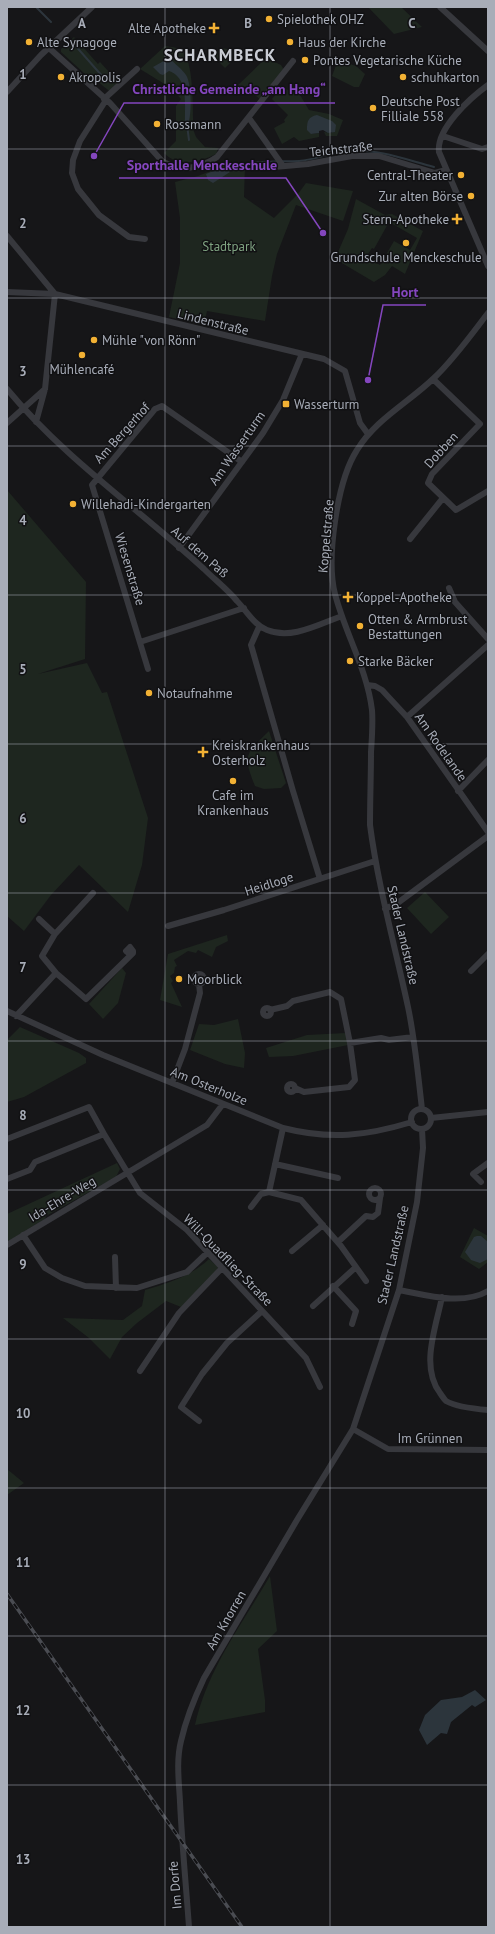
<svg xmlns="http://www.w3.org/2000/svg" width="495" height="1934" font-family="'PT Sans',sans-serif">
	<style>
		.green { fill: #1e261f; fill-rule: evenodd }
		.water { fill: #2c353c }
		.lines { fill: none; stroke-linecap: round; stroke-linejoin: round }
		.stream { stroke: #2c353c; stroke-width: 2 }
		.minor { stroke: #37383d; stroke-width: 6 }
		.rail-casing { stroke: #4a4c52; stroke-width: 3.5 }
		.rail { stroke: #111113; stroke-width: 2; stroke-dasharray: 6; stroke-linecap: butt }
		.grid { fill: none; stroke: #a8adb8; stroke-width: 1; stroke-opacity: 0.55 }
		.poi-dot { fill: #f2b134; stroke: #111113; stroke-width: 1.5 }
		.labels { text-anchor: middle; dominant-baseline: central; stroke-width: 3; stroke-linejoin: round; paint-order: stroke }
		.poi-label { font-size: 13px; fill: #a8adb8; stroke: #111113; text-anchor: start }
		.street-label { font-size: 13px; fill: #a8adb8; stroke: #111113 }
		.park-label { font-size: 13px; fill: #7fa381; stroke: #111113 }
		.district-label { font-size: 17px; font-weight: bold; letter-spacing: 1px; fill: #c9ccd4; stroke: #111113 }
		.grid-label { font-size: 13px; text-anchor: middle; font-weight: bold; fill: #a8adb8; stroke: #111113; stroke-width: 3; stroke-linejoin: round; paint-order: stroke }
		.leader { fill: none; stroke: #8446be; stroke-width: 1.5 }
		.callout-dot { fill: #8446be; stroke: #111113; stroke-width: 1.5 }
		.callout-label { font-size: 14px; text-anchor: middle; font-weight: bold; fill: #8446be; stroke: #111113; stroke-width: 3; stroke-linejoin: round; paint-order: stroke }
	</style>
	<rect width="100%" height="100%" fill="#161618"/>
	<path class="green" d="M368 7H401L422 27 394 34Z
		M74 37 98 64 100 62 120 84 111 92C103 87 92 75 85 74L61 52V49Z
		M165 46C171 47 178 47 183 51 194 64 193 112 193 129L196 137 205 147 218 148 216 154C200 162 178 168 164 153L176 141V106L181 99 171 88 140 69Z
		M222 48 241 52 225 68 212 55Z
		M266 58 281 65 284 70 260 99 252 93 244 89 242 92 236 87Z
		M338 60 356 66 365 74 359 87H354L332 76Z
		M281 87 300 95 309 110 329 114 343 120 337 136H326L324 132 332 133V121L311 134 319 133V137L299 141 294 137 282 144 274 128 285 122 284 120 288 115 272 99Z
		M245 165 244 197 274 218 298 194 306 183 353 191 343 221 296 205 277 254 272 276 265 321 207 311 204 325 169 317 180 263V218L175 182 198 176 223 166Z
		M356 199 385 215 392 214 423 231 405 274 392 266 385 275 374 282 335 259 348 229ZM389 222 417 238 410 250 394 241 380 265 366 257 372 248 374 249Z
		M7 490 86 582 85 659 38 674 87 663 102 693 107 692 148 818 142 865 128 912 79 865 51 895 24 931 7 916Z
		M269 731 286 783 281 788 264 789 255 786C242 754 246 754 269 731Z
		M425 892 449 917 431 934 407 908Z
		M227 935 228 941 216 947 212 957 198 950 196 953 188 951 174 960 177 966 175 967 174 973 170 976 173 981 171 983 182 1007 160 1000 168 954Z
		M122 968 126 973 118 1003 103 1019 89 1004Z
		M238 1019 245 1053 244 1068 225 1064 190 1050 199 1024 214 1025Z
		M20 1027 79 1053 86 1058V1063L24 1097 7 1102V1040Z
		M346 1033 348 1045 293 1056 269 1057 266 1048 307 1035Z
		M117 1163 120 1169 116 1177 46 1216 45 1219 7 1242V1214Z
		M474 1228 488 1236V1262L479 1269 460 1257Z
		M209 1259 218 1267 215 1274 181 1307 166 1301 137 1323 122 1337 110 1359 89 1338 63 1318 123 1320 142 1306 145 1290C169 1283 191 1276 209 1259Z
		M7 1469 24 1483 7 1495Z
		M270 1576 277 1631 258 1649 265 1700V1712L195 1725C207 1670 242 1624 270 1576Z"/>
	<path class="water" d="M169 58C175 64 182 69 186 75 192 84 192 119 187 127L185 125C184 108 190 78 169 71L163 75 160 74 153 67Z
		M317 115 332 121 336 125 335 132 328 133 323 130 319 131V133L311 134 307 130C307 121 308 117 317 115Z
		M221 168H225L230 172 213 183 208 180 206 174Z
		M477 1236H481L488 1242V1259L480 1263 471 1260 465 1252 474 1237Z
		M475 1690 486 1700 475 1707 472 1705 451 1722 447 1734 441 1733 427 1745 419 1730 425 1715 441 1700 462 1697Z"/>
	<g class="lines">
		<path class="stream" d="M36 7 51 22
			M73 43 103 77
			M187 125 189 140
			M224 170C248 160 273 162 299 161 317 160 333 151 350 151 379 149 407 160 434 167"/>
		<path class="minor" d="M440 7 488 51
			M49 48 110 103 162 161C180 172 200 169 217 157L293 61
			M488 85C470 98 436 129 439 152L488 266
			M7 92 41 55 92 7
			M104 99 137 69
			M106 100 80 141 73 160 72 173 78 189 99 215 129 237 145 239
			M249 118 283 166
			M443 136 482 149 488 147
			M263 168 308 164 352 156H379L435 173 446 170
			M7 236 55 294
			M7 292 55 294 324 359 345 371 360 423 368 434
			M433 379 480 424 432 474 428 483 456 510 488 491
			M7 389C64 458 139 509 204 569 215 580 227 589 237 601 246 610 254 625 267 630 292 640 319 624 342 616
			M36 422 45 389 55 294
			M7 423 45 389
			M410 539 443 498
			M179 548 263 433 283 400 302 354
			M449 588 455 602 488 639
			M259 627 251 645 293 791 320 879
			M140 642 244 608
			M148 669 92 485 155 409 162 406 242 462
			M367 685 375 686 382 690 407 717 488 832
			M407 717 488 645
			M458 791 488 760
			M93 893 55 934 42 956 56 973 86 999 133 953V951L130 947 126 951 130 954
			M385 909 399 902 488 836
			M39 919 55 934
			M168 926 224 910 375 861
			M471 971 488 954
			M194 979a5 5 0 1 1 10 0a5 5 0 1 1-10 0Z
			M263 1012a4 4 0 1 1 8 0a4 4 0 1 1-8 0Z
			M270 1010 287 1006 293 1001 330 992 341 999 350 1043
			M7 1011 103 1055 283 1128C330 1140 366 1136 412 1122
			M16 1016 56 973
			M172 1083 185 1049 200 993 199 984
			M287 1088a4 4 0 1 1 8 0a4 4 0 1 1-8 0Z
			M295 1088 304 1092 349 1087 355 1080 350 1043 381 1038 389 1040 413 1037
			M422 1109C418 1075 415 1040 408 1007 395 946 378 886 370 825 370 800 371 776 371 752 372 738 373 723 372 710 367 669 345 633 335 594 326 559 337 481 357 450 376 419 408 403 434 378 454 359 471 335 488 313
			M411 1119a10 10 0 1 1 20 0a10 10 0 1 1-20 0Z
			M431 1118 488 1112
			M283 1128 269 1192 301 1200 341 1246 366 1281
			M7 1139 89 1107 104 1134 140 1193 187 1230 306 1358 320 1387
			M275 1164 338 1178
			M7 1179 30 1170 35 1162 104 1134
			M481 1182 473 1174 488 1163
			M369 1194a6 6 0 1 1 12 0a6 6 0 1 1-12 0Z
			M251 1207 261 1194 269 1192
			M23 1235 45 1268 62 1278 85 1286 137 1288 187 1272 208 1252
			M338 1242 366 1216 373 1217 378 1213 380 1198
			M7 1245 207 1125 223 1104
			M292 1251 323 1225
			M115 1257 116 1288
			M333 1286 356 1311 352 1324
			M399 1290C426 1295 462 1306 488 1291
			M442 1297C436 1327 420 1367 440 1393 442 1396 444 1399 446 1401 456 1407 476 1409 488 1410
			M313 1306 356 1267
			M140 1371 179 1313 222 1268
			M199 1421 181 1407 202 1374 227 1343 262 1311
			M353 1429 388 1449 488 1450
			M189 1927C186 1885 182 1844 180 1802 179 1782 176 1761 181 1741 186 1719 194 1699 204 1678L297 1520 353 1429 399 1290 417 1202 423 1148 422 1129"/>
		<defs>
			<path id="rail" d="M7 1594 242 1927"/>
		</defs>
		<use href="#rail" class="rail-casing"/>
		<use href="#rail" class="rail"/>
	</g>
	<path class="grid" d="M165 7V1927M330 7V1927M7 149H488M7 298H488M7 446H488M7 595H488M7 744H488M7 893H488M7 1041H488M7 1190H488M7 1339H488M7 1488H488M7 1636H488M7 1785H488"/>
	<g class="poi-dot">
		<circle cx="269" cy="19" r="4"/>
		<path d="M212 22h4v4h4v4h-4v4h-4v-4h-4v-4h4z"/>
		<circle cx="29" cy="42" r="4"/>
		<circle cx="290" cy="42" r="4"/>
		<circle cx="305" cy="60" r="4"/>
		<circle cx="61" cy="77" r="4"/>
		<circle cx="403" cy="77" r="4"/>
		<circle cx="373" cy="108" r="4"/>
		<circle cx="157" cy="124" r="4"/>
		<circle cx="461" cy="175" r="4"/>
		<circle cx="471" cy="196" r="4"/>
		<path d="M455 213h4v4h4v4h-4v4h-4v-4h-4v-4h4z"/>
		<circle cx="406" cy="243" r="4"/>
		<circle cx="94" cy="340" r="4"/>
		<circle cx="82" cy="355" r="4"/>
		<rect x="282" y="400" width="8" height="8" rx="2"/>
		<circle cx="73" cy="504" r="4"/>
		<path d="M346 591h4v4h4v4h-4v4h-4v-4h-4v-4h4z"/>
		<circle cx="360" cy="626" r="4"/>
		<circle cx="350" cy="661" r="4"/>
		<circle cx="149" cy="693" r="4"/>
		<path d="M201 746h4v4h4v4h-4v4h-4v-4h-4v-4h4z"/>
		<circle cx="233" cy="781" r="4"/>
		<circle cx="179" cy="979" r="4"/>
	</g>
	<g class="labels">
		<g class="poi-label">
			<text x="277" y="19">Spielothek OHZ</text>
			<text x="206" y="28" text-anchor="end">Alte Apotheke</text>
			<text x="37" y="42">Alte Synagoge</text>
			<text x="298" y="42">Haus der Kirche</text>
			<text x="313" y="60">Pontes Vegetarische Küche</text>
			<text x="69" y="77">Akropolis</text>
			<text x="411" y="77">schuhkarton</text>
			<text x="381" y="101">Deutsche Post<tspan x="381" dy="15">Filliale 558</tspan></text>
			<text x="165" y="124">Rossmann</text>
			<text x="453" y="175" text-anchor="end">Central-Theater</text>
			<text x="463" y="196" text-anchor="end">Zur alten Börse</text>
			<text x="449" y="219" text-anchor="end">Stern-Apotheke</text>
			<text x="406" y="257" text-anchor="middle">Grundschule Menckeschule</text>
			<text x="102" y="340">Mühle "von Rönn"</text>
			<text x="82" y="369" text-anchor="middle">Mühlencafé</text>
			<text x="294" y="404">Wasserturm</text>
			<text x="81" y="504">Willehadi-Kindergarten</text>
			<text x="356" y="597">Koppel-Apotheke</text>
			<text x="368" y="619">Otten &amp; Armbrust<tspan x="368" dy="15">Bestattungen</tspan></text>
			<text x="358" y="661">Starke Bäcker</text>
			<text x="157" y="693">Notaufnahme</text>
			<text x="212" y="745">Kreiskrankenhaus<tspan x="212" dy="15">Osterholz</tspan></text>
			<text x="233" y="795" text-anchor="middle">Cafe im<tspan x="233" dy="15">Krankenhaus</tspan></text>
			<text x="187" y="979">Moorblick</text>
		</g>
		<g class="street-label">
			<text transform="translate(341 149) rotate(-6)">Teichstraße</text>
			<text transform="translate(213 322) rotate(14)">Lindenstraße</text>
			<text transform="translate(122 433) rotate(-48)">Am Bergerhof</text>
			<text transform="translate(237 448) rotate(-55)">Am Wasserturm</text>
			<text transform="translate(441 450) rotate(-48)">Dobben</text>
			<text transform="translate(326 536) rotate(-85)">Koppelstraße</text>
			<text transform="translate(200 552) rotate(41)">Auf dem Paß</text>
			<text transform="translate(130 569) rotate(73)">Wiesenstraße</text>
			<text transform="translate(441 747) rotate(55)">Am Rodelande</text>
			<text transform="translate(269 884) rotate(-18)">Heidloge</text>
			<text transform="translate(403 935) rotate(77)">Stader Landstraße</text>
			<text transform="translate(209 1086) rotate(22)">Am Osterholze</text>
			<text transform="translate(62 1199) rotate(-31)">Ida-Ehre-Weg</text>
			<text transform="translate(393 1255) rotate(-77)">Stader Landstraße</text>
			<text transform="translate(228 1260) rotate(46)">Will-Quadflieg-Straße</text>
			<text x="430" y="1438">Im Grünnen</text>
			<text transform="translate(226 1620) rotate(-60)">Am Knorren</text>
			<text transform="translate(175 1885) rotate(-95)">Im Dorfe</text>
		</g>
		<g class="park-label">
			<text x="229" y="246">Stadtpark</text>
		</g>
		<g class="district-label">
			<text x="220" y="55">SCHARMBECK</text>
		</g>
	</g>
	<g class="grid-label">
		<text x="82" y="28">A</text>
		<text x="248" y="28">B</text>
		<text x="412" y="28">C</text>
		<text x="23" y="79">1</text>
		<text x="23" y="228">2</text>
		<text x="23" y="376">3</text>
		<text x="23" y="525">4</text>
		<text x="23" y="674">5</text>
		<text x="23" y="823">6</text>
		<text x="23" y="972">7</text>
		<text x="23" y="1120">8</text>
		<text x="23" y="1269">9</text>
		<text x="23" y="1418">10</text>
		<text x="23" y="1567">11</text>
		<text x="23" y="1715">12</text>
		<text x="23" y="1864">13</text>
	</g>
	<path class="leader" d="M94 156L124 103H335M323 233L286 178H119M368 380L383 305H426"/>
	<g class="callout-dot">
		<circle cx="94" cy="156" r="4"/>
		<circle cx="323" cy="233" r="4"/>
		<circle cx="368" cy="380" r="4"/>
	</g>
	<g class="callout-label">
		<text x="229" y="94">Christliche Gemeinde „am Hang“</text>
		<text x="202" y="170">Sporthalle Menckeschule</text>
		<text x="405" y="297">Hort</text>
	</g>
	<rect width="495" height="1934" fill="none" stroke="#a8adb8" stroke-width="16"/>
</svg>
